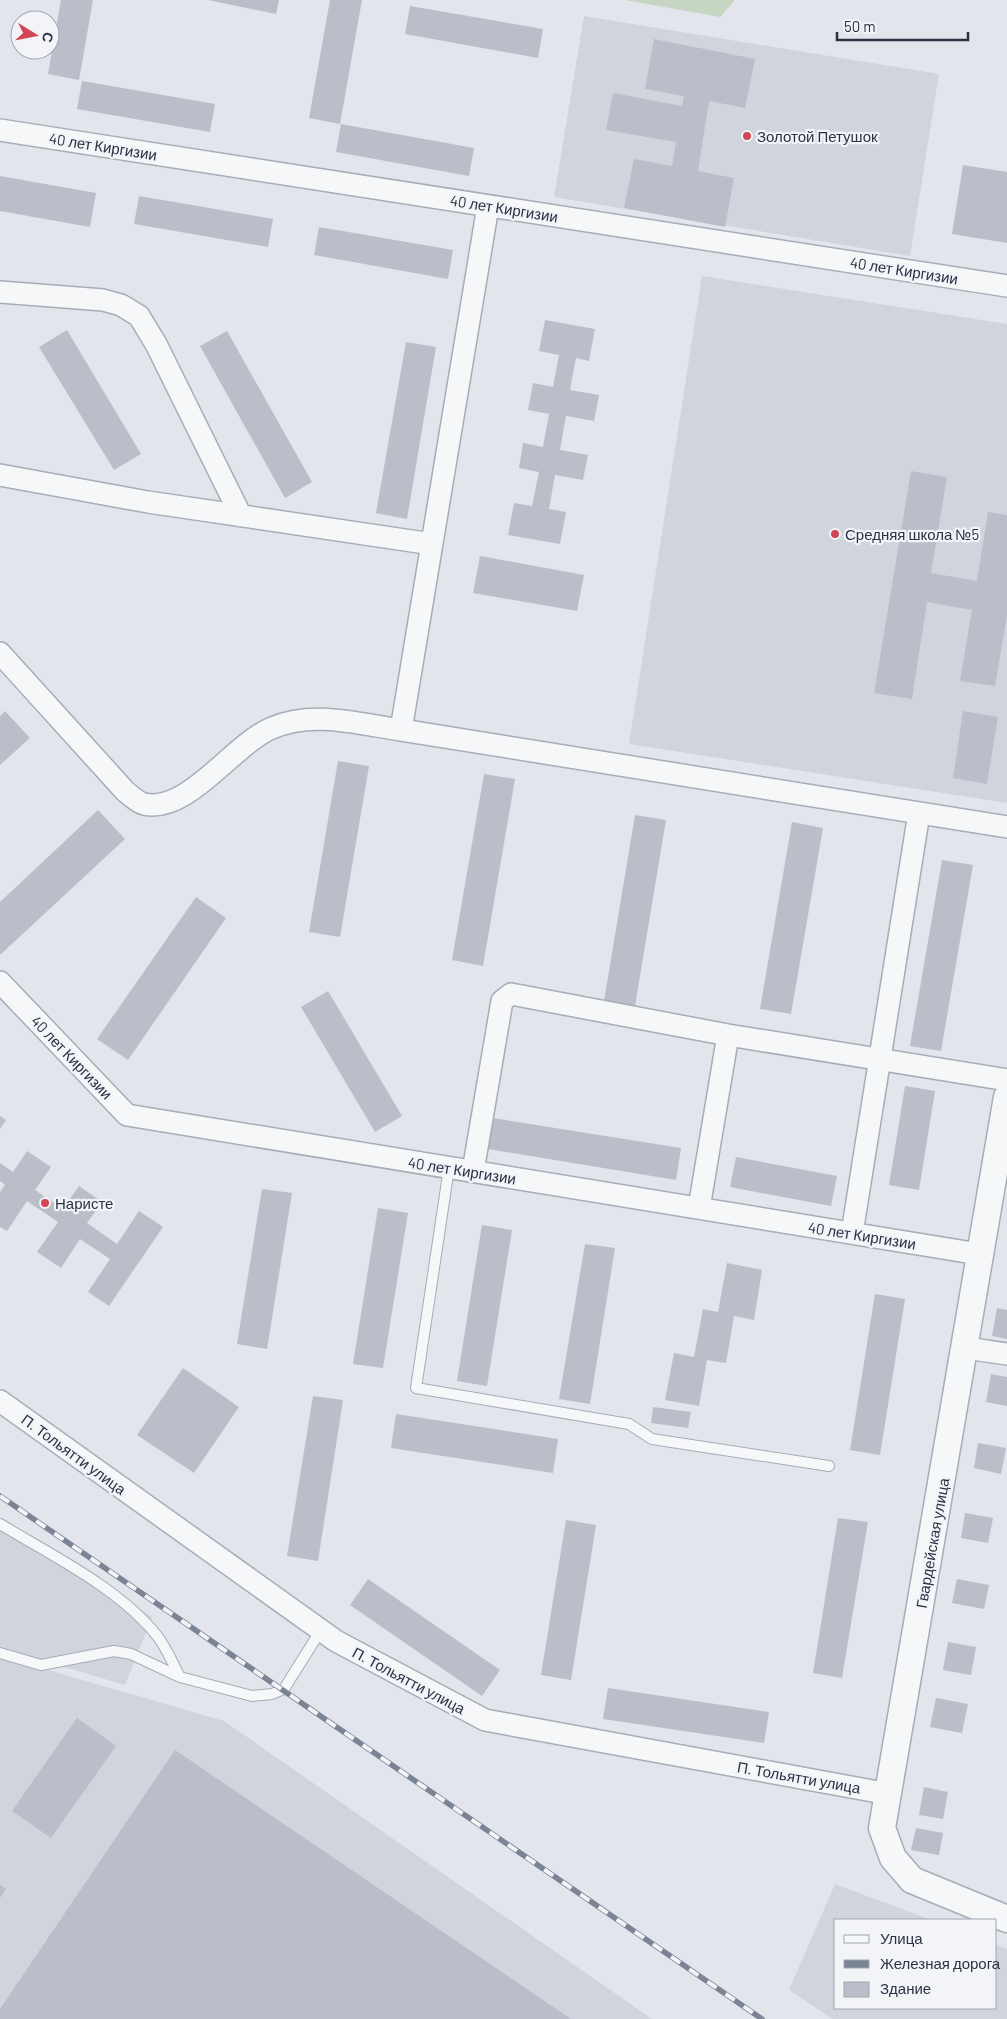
<svg xmlns="http://www.w3.org/2000/svg" width="1007" height="2019" font-family="Barlow,sans-serif">
	<style>
		.built { fill: #d0d4dd }
		.green { fill: #c7d5c3 }
		.building { fill: #b9bec9 }
		.lines { fill: none; stroke-linecap: round; stroke-linejoin: round }
		.service-casing { stroke: #a7acb6; stroke-width: 12 }
		.minor-casing { stroke: #a7acb6; stroke-width: 24 }
		.tertiary-casing { stroke: #a7acb6; stroke-width: 29 }
		.service { stroke: #f5f7f9; stroke-width: 10 }
		.minor { stroke: #f5f7f9; stroke-width: 21 }
		.tertiary { stroke: #f5f7f9; stroke-width: 26 }
		.rail-casing { stroke: #7b8495; stroke-width: 5.5 }
		.rail { stroke: #f2f4f8; stroke-width: 4; stroke-dasharray: 11; stroke-linecap: butt }
		.poi-dot { fill: #d24554; stroke: #f2f4f8; stroke-width: 2 }
		.labels { text-anchor: middle; dominant-baseline: central; stroke-width: 4.5; stroke-linejoin: round; paint-order: stroke }
		.poi-label { font-size: 15px; fill: #2a3244; stroke: #f2f4f8; text-anchor: start }
		.street-label { font-size: 15px; fill: #2a3244; stroke: #f2f4f8 }
	</style>
	<rect width="100%" height="100%" fill="#e2e5eb"/>
	<path class="built" d="M584 16 939 74 910 256 554 197Z
		M702 276 1007 324V803L629 744Z
		M0 1520 152 1617 125 1685 0 1648Z
		M0 1656 224 1721 652 2019H0Z
		M835 1884 931 1920H836V2008H996V1945L1007 1949V2019H833L789 1990Z"/>
	<path class="green" d="M625 0H735L720 17Z"/>
	<path class="building" d="M61 0H93L79 80 48 74Z
		M208 0H279L276 14Z
		M330 0H362L340 124 309 118Z
		M410 6 543 29 538 58 405 34Z
		M654 39 755 59 745 108 709 101 698 171 734 178 725 227 624 208 634 159 672 166 676 142 606 130 613 93 682 106 684 96 645 89Z
		M82 81 215 104 210 132 77 109Z
		M341 124 474 148 469 176 336 152Z
		M963 165 1007 172V243L952 234Z
		M0 176 96 193 90 227 0 211Z
		M139 196 273 219 268 247 134 224Z
		M319 227 453 250 448 279 314 255Z
		M545 320 595 329 589 361 576 358 570 390 599 395 594 421 566 416 560 450 588 455 583 480 555 475 549 509 566 512 560 544 508 535 514 503 532 506 539 472 519 468 523 443 543 447 549 414 528 410 533 383 553 387 559 355 539 351Z
		M67 330 141 454 114 470 39 347Z
		M227 331 312 482 285 498 200 346Z
		M406 342 436 347 407 519 376 513Z
		M911 471 947 477 931 573 977 581 988 512 1007 515V615L995 686 960 681 972 610 927 602 912 699 874 693Z
		M480 556 584 575 577 611 473 593Z
		M5 711 30 738 0 765V716Z
		M963 711 998 717 987 784 953 778Z
		M338 761 369 766 340 937 309 932Z
		M484 774 515 779 483 966 452 960Z
		M98 810 125 839 0 955V902Z
		M635 815 666 820 635 1006 604 1001Z
		M792 822 823 828 791 1014 760 1009Z
		M942 860 973 865 941 1051 910 1046Z
		M196 897 226 918 128 1060 97 1039Z
		M328 991 402 1116 375 1132 301 1007Z
		M905 1086 935 1091 919 1190 889 1185Z
		M0 1116 6 1120 0 1129Z
		M493 1118 681 1148 676 1180 488 1149Z
		M27 1151 51 1167 35 1190 63 1209 79 1186 102 1202 87 1223 117 1244 139 1211 163 1227 109 1306 88 1292 110 1259 80 1239 61 1268 37 1252 58 1222 27 1201 7 1231 0 1227V1192L5 1185 0 1181V1163L13 1172Z
		M736 1157 837 1176 831 1206 730 1187Z
		M262 1189 292 1193 267 1349 237 1344Z
		M378 1208 408 1213 383 1368 353 1364Z
		M482 1225 512 1230 487 1386 457 1381Z
		M585 1244 615 1248 590 1404 559 1399Z
		M727 1263 762 1270 754 1320 734 1316 726 1363 707 1360 699 1406 665 1400 674 1353 694 1357 703 1309 718 1312Z
		M875 1294 905 1299 880 1455 850 1450Z
		M997 1308 1007 1310V1339L992 1336Z
		M183 1368 239 1407 194 1473 137 1435Z
		M991 1374 1007 1377V1406L986 1402Z
		M313 1396 343 1400 318 1561 287 1556Z
		M653 1407 691 1412 688 1428 651 1423Z
		M396 1414 558 1439 553 1473 391 1448Z
		M978 1443 1006 1448 1001 1474 974 1468Z
		M965 1513 993 1518 988 1543 961 1538Z
		M838 1518 868 1522 842 1678 813 1673Z
		M566 1520 596 1525 571 1680 541 1675Z
		M368 1579 500 1670 482 1696 350 1605Z
		M957 1579 989 1585 984 1609 952 1603Z
		M948 1642 976 1647 971 1675 943 1670Z
		M608 1688 769 1712 764 1743 603 1719Z
		M936 1698 968 1704 962 1733 930 1727Z
		M77 1718 116 1746 51 1838 12 1811Z
		M175 1750 571 2019H0V2009Z
		M924 1787 948 1792 943 1819 919 1815Z
		M916 1828 943 1833 939 1855 911 1850Z
		M0 1885 6 1889 0 1898Z"/>
	<g class="lines">
		<defs>
			<path id="service" d="M449 1168 416 1388 629 1424 652 1439 829 1466
				M0 1524C51 1555 121 1589 158 1637 167 1649 173 1664 180 1677
				M0 1653 41 1665 114 1651 131 1654 180 1677 252 1696 272 1694 284 1689 321 1630"/>
			<path id="minor" d="M0 130 1007 286
				M0 292 103 300 121 305 139 316 156 344 241 516
				M0 475 148 502 432 544
				M0 653 125 791C130 795 137 802 144 804 188 814 233 744 272 728 312 710 359 724 401 730L1007 827
				M401 730 488 206
				M0 982 127 1115 979 1254
				M473 1171 502 1001 511 994 728 1035 1007 1080
				M699 1208 728 1035
				M852 1233 919 813
				M966 1348 1007 1354
				M0 1401 336 1641 485 1720 889 1794"/>
			<path id="tertiary" d="M1007 1097 882 1828 893 1858 912 1880 1007 1919"/>
		</defs>
		<use href="#service" class="service-casing"/>
		<use href="#minor" class="minor-casing"/>
		<use href="#tertiary" class="tertiary-casing"/>
		<use href="#service" class="service"/>
		<use href="#minor" class="minor"/>
		<use href="#tertiary" class="tertiary"/>
		<defs>
			<path id="rail" d="M0 1496 762 2019"/>
		</defs>
		<use href="#rail" class="rail-casing"/>
		<use href="#rail" class="rail"/>
	</g>
	<g class="poi-dot">
		<circle cx="747" cy="136" r="5"/>
		<circle cx="835" cy="534" r="5"/>
		<circle cx="45" cy="1203" r="5"/>
	</g>
	<g class="labels">
		<g class="poi-label">
			<text x="757" y="136">Золотой Петушок</text>
			<text x="845" y="534">Средняя школа №5</text>
			<text x="55" y="1203">Наристе</text>
		</g>
		<g class="street-label">
			<text transform="translate(103 146) rotate(9)">40 лет Киргизии</text>
			<text transform="translate(504 208) rotate(9)">40 лет Киргизии</text>
			<text transform="translate(904 270) rotate(9)">40 лет Киргизии</text>
			<text transform="translate(72 1057) rotate(46)">40 лет Киргизии</text>
			<text transform="translate(462 1170) rotate(9)">40 лет Киргизии</text>
			<text transform="translate(862 1235) rotate(9)">40 лет Киргизии</text>
			<text transform="translate(74 1454) rotate(36)">П. Тольятти улица</text>
			<text transform="translate(932 1543) rotate(-80)">Гвардейская улица</text>
			<text transform="translate(409 1680) rotate(28)">П. Тольятти улица</text>
			<text transform="translate(799 1777) rotate(10)">П. Тольятти улица</text>
		</g>
	</g>
	<rect x="834" y="1919" width="162" height="90" fill="#f2f4f8" stroke="#a2a6b0"/>
	<rect x="844" y="1935" width="25" height="8" fill="#f5f7f9" stroke="#a2a6b0"/>
	<text x="880" y="1944" font-size="15" fill="#2a3244">Улица</text>
	<rect x="844" y="1960" width="25" height="8" fill="#7b8495" stroke="#a2a6b0"/>
	<text x="880" y="1969" font-size="15" fill="#2a3244">Железная дорога</text>
	<rect x="844" y="1982" width="25" height="15" fill="#b9bec9" stroke="#a2a6b0"/>
	<text x="880" y="1994" font-size="15" fill="#2a3244">Здание</text>
	<g transform="translate(35 35) rotate(100)"><circle r="24" fill="#f2f4f8" stroke="#a2a6b0"/>
	<path d="M0-4L9 19L0 12L-9 19Z" fill="#d24554"/>
	<text y="-8" font-size="14" font-weight="bold" text-anchor="middle" fill="#2a3244">С</text>
	</g>
	<path d="M837 32v8h131v-8" fill="none" stroke="#2a3244" stroke-width="2.5"/>
	<text x="844" y="32" font-size="15" fill="#2a3244" stroke="#f2f4f8" stroke-width="4" paint-order="stroke">50 m</text>
</svg>
